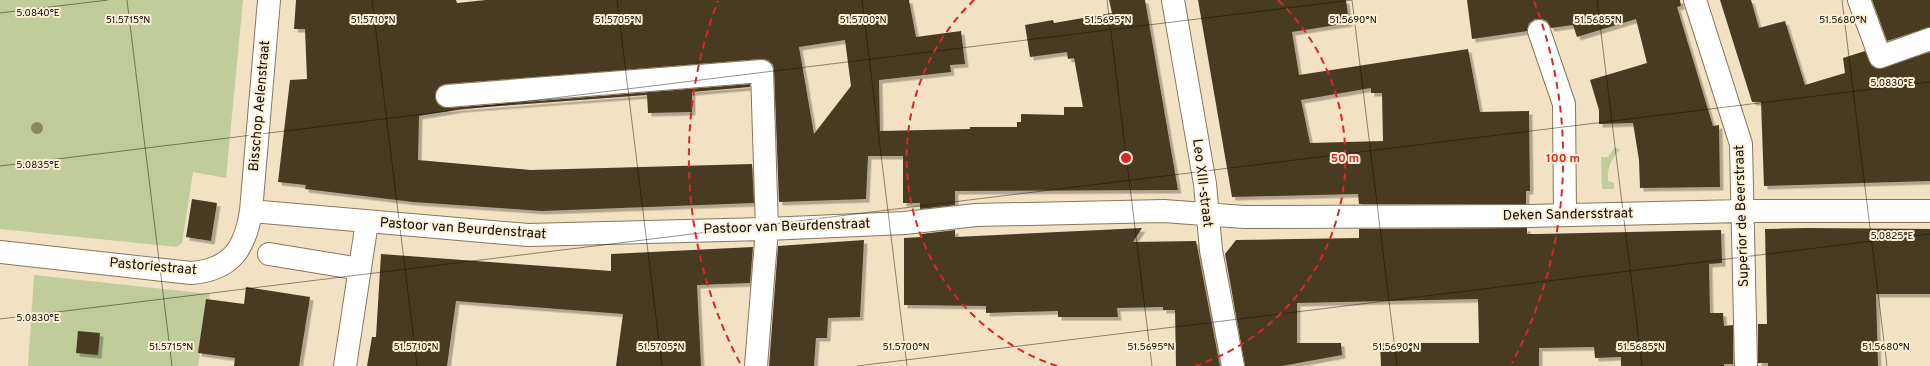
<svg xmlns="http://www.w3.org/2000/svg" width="1930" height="366" font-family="Overpass,sans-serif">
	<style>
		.green { fill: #c1cc9b }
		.building { fill: #4a3b22; fill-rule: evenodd; filter: url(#shadow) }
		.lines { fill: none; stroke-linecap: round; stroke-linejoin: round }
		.minor-casing { stroke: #87775c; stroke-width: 24 }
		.minor { stroke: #fff; stroke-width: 22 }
		.tree { fill: #8c8759 }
		.ticks { fill: none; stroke: #110c03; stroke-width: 1; stroke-opacity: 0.45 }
		.ring { fill: none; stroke: #d62828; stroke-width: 2; stroke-dasharray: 7 5 }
		.labels { text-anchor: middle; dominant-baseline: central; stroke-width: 4; stroke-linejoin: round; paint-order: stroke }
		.street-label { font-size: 14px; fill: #110c03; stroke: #fdefd6 }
		.ticks-label { font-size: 10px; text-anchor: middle; fill: #110c03; stroke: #fdefd6; stroke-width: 4; stroke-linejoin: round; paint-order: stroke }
		.centre { fill: #d62828; stroke: #fdefd6; stroke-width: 2 }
		.ring-label { font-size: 12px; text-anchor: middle; font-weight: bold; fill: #d62828; stroke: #fdefd6; stroke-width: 4; stroke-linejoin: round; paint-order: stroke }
	</style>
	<defs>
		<filter id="shadow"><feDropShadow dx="3.5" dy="3.5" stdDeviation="0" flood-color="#0004"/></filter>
	</defs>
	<rect width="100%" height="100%" fill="#f3e1c3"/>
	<path class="green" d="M0 0H243L226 178 193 172 182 243 177 247 0 229Z
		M1615 147 1620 150C1611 158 1607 169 1608 181L1614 183V189H1602L1601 157H1608Z
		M34 275 210 294 198 366H28Z"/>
	<path class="building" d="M296 0H456L457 3 486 0H909L916 37 961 31 965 64 950 65 951 72 879 80 880 131 970 129V127H1017V122H1021V114L1064 115V107H1083L1074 58 1068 59 1067 52 1030 57 1025 25 1053 20 1054 23 1112 13 1109 0H1145L1178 190 955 191V205L920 209V203H903V156H868L866 199 779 202 774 71 773 65 768 60 761 59 446 84 440 86 436 91 435 97 437 103 442 107 448 108 750 84V87L692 92V112L648 113 647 95 461 109 419 116 418 160 531 170 752 164 754 203 542 211 413 202 305 189 306 185 278 182 290 80 307 79 305 29H294ZM845 40 851 86 814 134 799 47Z
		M1198 0H1346L1349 23 1292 32 1299 75 1468 49 1480 112 1529 111 1530 191H1526V204H1359L1358 194 1232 197ZM1371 88V93H1382L1383 141 1310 143 1301 100Z
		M1467 0H1680L1681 6 1677 7 1713 126 1719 125 1720 187 1640 188 1639 160 1633 123 1599 124V110L1590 80 1647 63 1636 19 1577 37 1573 25 1551 28 1547 21 1542 19H1535L1529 23 1527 31 1472 39Z
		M1720 0H1751L1759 28 1785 21 1805 85 1845 73 1843 58 1865 51 1872 66 1878 69 1930 52V181L1764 186 1761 102H1752Z
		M1872 0H1930V27L1887 41Z
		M192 199 217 203 211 241 186 237Z
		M1142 228 1133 242 1196 241 1220 366H1176L1175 310H1163V307L1117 308 1118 317H1058V311L986 313V306L904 305V238L921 237V234L955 230V237Z
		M1527 228V234H1538L1721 230 1722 263 1709 264 1710 313H1723L1724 326 1733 325V364H1724V366H1621V357L1595 358 1594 347 1539 348V366H1381L1380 343H1479L1478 299 1297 303V343H1341L1342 355 1282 366H1245L1225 254 1236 240 1359 238V229Z
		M1807 228 1930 229V294H1876L1878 366H1768V363H1758V324H1767L1765 229Z
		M864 240 860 317 828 318 827 338H816L814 366H769L778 246Z
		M753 247 750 283 697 285 701 366H616L623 314 456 301 447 366H367L372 337H376L381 254 611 271V254Z
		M246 287 310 297 299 366H234L235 358 198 353 206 299 244 304Z
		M78 331 100 333 98 355 76 353Z"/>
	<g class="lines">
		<defs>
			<path id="minor" d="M1173 0 1205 184 1211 250 1233 366
				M1695 0 1741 144 1746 366
				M1859 0 1880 57 1930 39
				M1539 31 1564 104 1565 215
				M447 96 762 71 767 229 756 366
				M251 211 269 0
				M0 252 191 273C231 270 245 249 251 211L528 235 767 229 905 223 976 215 1164 211 1244 217 1528 216 1742 211H1930
				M269 254 360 269
				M345 366 367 222"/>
		</defs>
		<use href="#minor" class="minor-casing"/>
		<use href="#minor" class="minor"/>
	</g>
	<circle class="tree" cx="37" cy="128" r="6"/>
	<path class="ticks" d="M127 0 172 366M372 0 417 366M617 0 662 366M862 0 907 366M1107 0 1152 366M1352 0 1397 366M1597 0 1642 366M1842 0 1887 366M0 13 108 0M0 166 1352 0M0 319 1930 82M857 366 1930 234"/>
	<g class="ring">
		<path d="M1057 366A219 219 0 0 1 974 0M1278 0A219 219 0 0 1 1195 366"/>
		<path d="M740 363A437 437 0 0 1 718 1M1534 1A437 437 0 0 1 1512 363"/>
	</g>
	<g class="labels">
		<g class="street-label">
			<text transform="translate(260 106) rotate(-85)">Bisschop Aelenstraat</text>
			<text transform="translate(1202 183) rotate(83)">Leo XIII-straat</text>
			<text transform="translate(1568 215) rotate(-1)">Deken Sandersstraat</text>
			<text transform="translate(1742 216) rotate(-92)">Superior de Beerstraat</text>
			<text transform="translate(787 227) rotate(-2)">Pastoor van Beurdenstraat</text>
			<text transform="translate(463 229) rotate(4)">Pastoor van Beurdenstraat</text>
			<text transform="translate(153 267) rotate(5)">Pastoriestraat</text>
		</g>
	</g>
	<g class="ticks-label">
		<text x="38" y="16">5.0840°E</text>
		<text x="128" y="23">51.5715°N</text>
		<text x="373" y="23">51.5710°N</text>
		<text x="618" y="23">51.5705°N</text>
		<text x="863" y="23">51.5700°N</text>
		<text x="1108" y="23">51.5695°N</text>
		<text x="1353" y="23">51.5690°N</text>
		<text x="1598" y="23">51.5685°N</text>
		<text x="1843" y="23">51.5680°N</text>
		<text x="1892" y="86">5.0830°E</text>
		<text x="38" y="168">5.0835°E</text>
		<text x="1892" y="239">5.0825°E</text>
		<text x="38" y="321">5.0830°E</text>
		<text x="171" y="350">51.5715°N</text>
		<text x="416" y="350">51.5710°N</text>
		<text x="661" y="350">51.5705°N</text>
		<text x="906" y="350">51.5700°N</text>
		<text x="1151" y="350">51.5695°N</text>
		<text x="1396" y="350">51.5690°N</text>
		<text x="1641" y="350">51.5685°N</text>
		<text x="1886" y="350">51.5680°N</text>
	</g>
	<circle cx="1126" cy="158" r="6" class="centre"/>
	<g class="ring-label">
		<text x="1345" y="162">50 m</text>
		<text x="1563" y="162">100 m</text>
	</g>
</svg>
